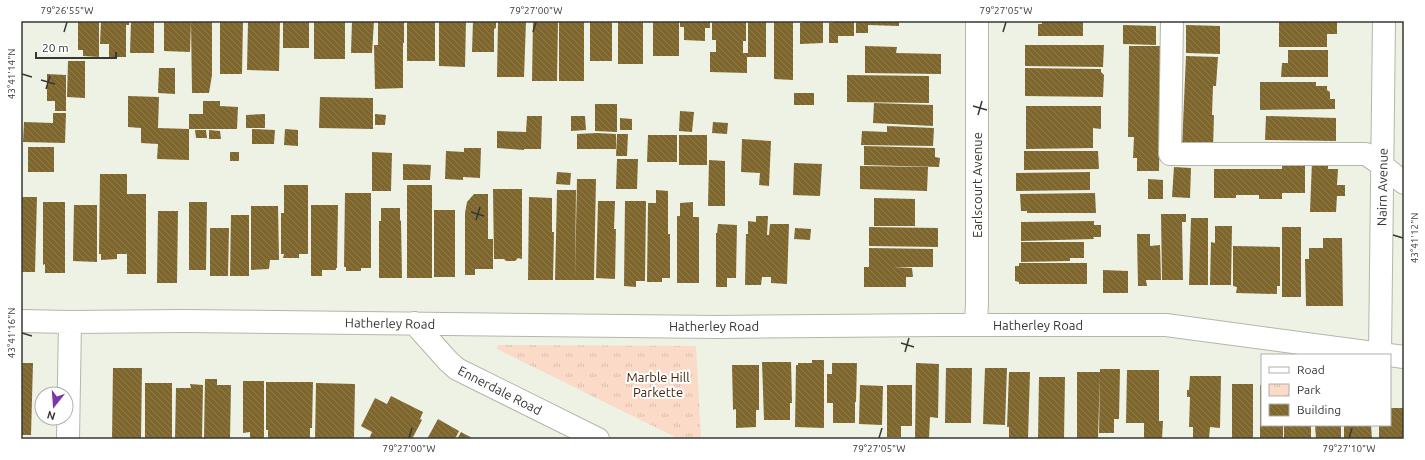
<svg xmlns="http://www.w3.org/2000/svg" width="1425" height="460" font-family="Ubuntu,sans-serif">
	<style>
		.park { fill: url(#park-tufts) }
		.building { fill: url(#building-back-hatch) }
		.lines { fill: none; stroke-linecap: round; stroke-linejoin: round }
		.minor-casing { stroke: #b3b7aa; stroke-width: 24 }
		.minor { stroke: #fff; stroke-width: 22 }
		.ticks { fill: none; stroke: #363833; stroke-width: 1.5 }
		.labels { text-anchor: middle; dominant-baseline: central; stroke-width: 4; stroke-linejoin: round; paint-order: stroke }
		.street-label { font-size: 13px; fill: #363833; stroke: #fff }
		.park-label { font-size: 13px; fill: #431f05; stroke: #fff }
		.neatline { fill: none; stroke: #363833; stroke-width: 1.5 }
		.ticks-label { font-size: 10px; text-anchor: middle; fill: #363833 }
	</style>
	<defs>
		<pattern id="park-tufts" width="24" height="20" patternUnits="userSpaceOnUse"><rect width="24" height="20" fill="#fbdbc8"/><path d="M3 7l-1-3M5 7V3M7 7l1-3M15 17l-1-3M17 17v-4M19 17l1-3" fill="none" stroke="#d8bdac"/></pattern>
		<pattern id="building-back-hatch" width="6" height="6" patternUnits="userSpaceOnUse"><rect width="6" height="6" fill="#7e662d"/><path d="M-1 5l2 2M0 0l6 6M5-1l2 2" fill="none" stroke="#8f7d52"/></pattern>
	</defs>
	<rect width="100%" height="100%" fill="#eef2e5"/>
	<path class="park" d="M498 345 696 346 701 439H679L497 349Z"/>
	<path class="building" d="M78 21H99V57L83 56V50H78Z
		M101 21H129V25H126V57H109V44H100Z
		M131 21H154V53H130Z
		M164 21H191L190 52 164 51Z
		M191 21H212V75L209 93H192Z
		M220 21H243L242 74H220Z
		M248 21H280L279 71 247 70Z
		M283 21H309V48H283Z
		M314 21H345V59H314Z
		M352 21H374L372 53H351Z
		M378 21H404V43H403V88L375 89 374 45H378Z
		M407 21H435V61H407Z
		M439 21H466L465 67 439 66Z
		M473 21H496V28L494 29V52H472Z
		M498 21H526L524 77H497Z
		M533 21H558L557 81H532Z
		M559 21H584V81H559Z
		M590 21H612V61H590Z
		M618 21H643V64H618Z
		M653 21H679V56H653Z
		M680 21H710V28H705V41L684 40V27H680Z
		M712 21H746V41H743V53H748V21H766V57H747V73L710 72V52H716V40H712Z
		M774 21H793V80L774 79Z
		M802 21H823V43L800 44V23H803Z
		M833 21H854V36H838V43H829V23H833Z
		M856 21H899V26L868 25V33H856Z
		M1042 21H1083V36H1038V24H1042Z
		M1279 21H1337V34H1327V47H1279Z
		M1123 25 1156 26V45L1123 44Z
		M1186 25 1220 26V54L1186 53Z
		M1025 45H1104L1103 67 1025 66Z
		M865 46 897 47 896 53 941 54V74L865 73Z
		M1129 46H1161L1159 171H1137V158H1133L1134 137H1128Z
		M1288 50H1328V77H1281L1282 63H1288Z
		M1186 56 1218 57 1216 86H1213L1212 115H1214L1213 148 1182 147Z
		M68 61H85V98L67 97Z
		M159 68H175V94L158 93Z
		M1025 68 1101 69V72L1104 75 1103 97 1025 96Z
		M47 74 66 75V111H55V101H47Z
		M847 75 929 76V103L847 102Z
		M1260 82H1316V86H1327V90L1330 92V99H1335V109L1260 110Z
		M794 93H814V105H794Z
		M128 96 159 97 158 128 189 129V114H203V101H220V106L238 107 237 129H189V160L157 159 158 144 141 143V128L128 127Z
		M320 97 373 98V129L319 128Z
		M874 103 933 105V126L873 123Z
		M595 104H617V132L595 131Z
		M1026 106H1101V129L1093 128V148L1026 149Z
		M680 111 694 112 692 132 679 131Z
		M53 113H66L65 143 23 142 24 122 53 123Z
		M265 114V128H246V115Z
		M375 114 386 115 385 125H375Z
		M527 116H542L541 149H524V150L497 148V131L526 132Z
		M571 116H585L586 130 571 131Z
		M1266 116 1336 118V141L1265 140Z
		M620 118 632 119V130H620Z
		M713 122 728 123 727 134 712 133Z
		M887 126 934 128 933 146 861 145 862 131 887 132Z
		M252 129 275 130 274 144H252Z
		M285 129 298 130V146L284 145Z
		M195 130H206L207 138H196Z
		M209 130 220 131 221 139H209Z
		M597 133 616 134V149H577V134Z
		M617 134H628L627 156H616Z
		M648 135H677V162H647Z
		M679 135H707V165H679Z
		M742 139 771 141 769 186 759 185 760 173 741 172Z
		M864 146 935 148V157L940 158 939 167 864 165Z
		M28 147H54V172H28Z
		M464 148H481L480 178 463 177V180L445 179 446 151 464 152Z
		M1024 151H1098L1099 169 1024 170Z
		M230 152H239V161H230Z
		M372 152 392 153 391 191H372Z
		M617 159H638L637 189H616Z
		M709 160 725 161V206H708Z
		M1312 161 1328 162V169H1338L1337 185H1345V196H1337L1336 212H1310Z
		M794 163 822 164 820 196 793 195Z
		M403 164 431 165 430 180H403Z
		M860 166 928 167 927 191 860 189Z
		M1282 166H1305V193H1282V199H1259V195H1236V198H1214V169H1282Z
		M1174 167 1191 168 1190 198 1172 197Z
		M557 172 571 173 570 185 556 184Z
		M1090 172V190L1016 191V173Z
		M100 174H127V194H146V274H127V254H117V259L101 260V254H99Z
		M577 179H596L594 280H555L557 190H576L575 278Z
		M1148 179 1163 180V199H1148Z
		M284 185H308V254H299V258H283L284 254H281V213H284Z
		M407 185H432V278H407Z
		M493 189H522V259L518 258 515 261H506L504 259H494Z
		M656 190 668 191V234H670V278H662V282H647L648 203H656Z
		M345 193H371V268H361V271H346V267H344Z
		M1095 193 1096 213H1027V211H1021L1020 194Z
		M474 194H488V239H493V269H475V275H465V213L467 202Z
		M21 197H37L35 272H21Z
		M529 197 552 198V232H554L553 280H528Z
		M874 198 915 199V226H874Z
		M598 201H615L614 229H616L615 279 596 278Z
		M625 201H646L645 281H636V287L624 286Z
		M43 202H65V273H45V264L43 265Z
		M189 202H207L206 270H189Z
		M693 202V217H699V283H677V216H680V203Z
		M74 205H97V262L73 261Z
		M311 205H338L337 268H336V270H322V276H311Z
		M251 206H278L279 260H270L269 269 251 270Z
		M381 208H400V220L401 221 402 278H379V221H381Z
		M434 210H455V277H434Z
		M158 211H178L177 283H157Z
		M1161 214H1186V222H1182L1183 280H1162Z
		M231 215H249V276H230Z
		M756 216H768L767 235H769L770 224H789L787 284 771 283V277H762L761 285H745L746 234H748V221L756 222Z
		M1191 218H1208V285H1189Z
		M1094 221V225H1101V237H1093L1094 239 1021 241V222Z
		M718 224 737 225 736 278H727V287H716V233H717Z
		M1215 226H1232L1231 285H1210L1211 242 1215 243Z
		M869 227 938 228V247L869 246Z
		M1282 227H1301V297H1282Z
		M210 228H229L228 276H210Z
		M795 228 811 229 810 240 794 239Z
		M1137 234H1150V246L1160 245 1161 280H1146L1147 286H1138Z
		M1323 238H1342L1343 306H1306L1305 259H1309V248H1323Z
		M1021 242H1084V258H1070V261L1021 262Z
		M1233 246 1280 247V286H1277V294L1236 293 1237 287 1233 286Z
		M869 248 933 249V267H893L912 268 913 277H906V287H864V267H869Z
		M1019 263H1087V284H1019V282L1015 281V266H1019Z
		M1103 270 1128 271V293H1103Z
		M812 360H824V428L795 427 796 365H798V363H812Z
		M762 362H791L792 403H790V420H764Z
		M21 363H33L31 435H21Z
		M832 363H857L856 402H855V423H833V403H827V374H832Z
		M916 363 939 364 938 418 930 417 929 439H915Z
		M732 365H759V410H756V427L736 428V409L733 410Z
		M113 368H142L141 439H112Z
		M946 368H972L971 423H945Z
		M985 368H1007L1005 425 983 424Z
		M1100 369H1120L1119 419H1114V433H1099Z
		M1127 370H1159V421H1163L1162 439H1144V423H1126Z
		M1009 372H1030L1028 439H1009V427H1007Z
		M1077 372H1100L1098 438H1077Z
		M1190 376H1221L1220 428 1210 427 1209 439H1193V427H1189L1190 397H1187V390H1189Z
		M1039 377H1065L1064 439H1038Z
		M205 379H217V385H231L230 439H204Z
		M243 381H264V439H250V432L243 433Z
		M266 382H313L312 428H310V439H268V430H266Z
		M145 383H172V439H145Z
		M316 383 355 384 354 439H315Z
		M190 384 203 385 202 439H175L176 388H191Z
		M1232 384H1253V439H1232Z
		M860 385 883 386 882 425 859 424Z
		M887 385H912V426H901V437H887Z
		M1260 385H1262V425H1283V439H1260Z
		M391 396 423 412 420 419 422 420 412 439H369L372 432 361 426 375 398 387 404Z
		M1390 408H1404V439H1379V425H1390Z
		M438 419 459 431 455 439H427Z
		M1284 425H1311V439H1284Z
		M1315 425H1341V439H1316Z
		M1344 425H1371L1372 439H1344Z
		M461 432 474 439H457Z"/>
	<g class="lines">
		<defs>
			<path id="minor" d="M1172 21 1170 154H1366L1382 165 1404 183
				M21 321 70 322 183 321 717 327 940 325H1166L1404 357
				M414 323 448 361 457 369 598 439
				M976 325 977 302V21
				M1380 353 1384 21
				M68 439 70 322"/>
		</defs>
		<use href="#minor" class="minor-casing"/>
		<use href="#minor" class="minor"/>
	</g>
	<path class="ticks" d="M64 32 67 22M533 32 536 22M1003 32 1006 22M22 74 32 77M41 80 55 84M46 89 50 76M973 106 987 110M978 115 982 101M471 212 484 216M476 220 480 207M1393 235 1403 238M22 333 32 336M901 343 914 347M905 352 909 338M409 438 412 428M879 438 882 428M1349 438 1352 428"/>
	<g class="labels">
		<g class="street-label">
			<text transform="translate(977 185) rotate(-90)">Earlscourt Avenue</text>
			<text transform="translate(1382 187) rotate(-89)">Nairn Avenue</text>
			<text transform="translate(390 323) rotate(1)">Hatherley Road</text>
			<text x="1038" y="325">Hatherley Road</text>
			<text x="714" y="326">Hatherley Road</text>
			<text transform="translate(500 390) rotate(27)">Ennerdale Road</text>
		</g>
		<g class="park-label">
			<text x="658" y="377">Marble Hill<tspan x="658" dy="15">Parkette</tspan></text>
		</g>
	</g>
	<rect width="1425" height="460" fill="none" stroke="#ffffff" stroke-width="44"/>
	<rect x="1261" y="354" width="130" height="72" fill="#ffffff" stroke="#afafad"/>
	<rect x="1269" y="367" width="20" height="6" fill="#ffffff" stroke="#afafad"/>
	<text x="1297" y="374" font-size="12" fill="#363833">Road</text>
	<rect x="1269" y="384" width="20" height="12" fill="url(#park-tufts)" stroke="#afafad"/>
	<text x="1297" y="394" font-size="12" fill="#363833">Park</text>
	<rect x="1269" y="404" width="20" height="12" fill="url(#building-back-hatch)" stroke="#afafad"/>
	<text x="1297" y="414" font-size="12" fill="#363833">Building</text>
	<g transform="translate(54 406) rotate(197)"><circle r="19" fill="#ffffff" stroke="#afafad"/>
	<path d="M0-3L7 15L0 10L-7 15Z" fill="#7e35a8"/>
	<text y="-6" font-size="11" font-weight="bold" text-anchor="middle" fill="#363833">N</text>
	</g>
	<path d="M36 52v6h80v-6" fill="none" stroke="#363833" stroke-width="2"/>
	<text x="42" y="52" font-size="12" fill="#363833" stroke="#ffffff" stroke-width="3" paint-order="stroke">20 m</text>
	<rect x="22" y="22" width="1381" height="416" class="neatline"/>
	<g class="ticks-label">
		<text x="67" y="14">79°26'55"W</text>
		<text x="536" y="14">79°27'00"W</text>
		<text x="1006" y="14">79°27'05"W</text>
		<text transform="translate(11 74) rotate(-90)" y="4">43°41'14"N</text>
		<text transform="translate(1414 238) rotate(-90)" y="4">43°41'12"N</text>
		<text transform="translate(11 333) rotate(-90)" y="4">43°41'16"N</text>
		<text x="409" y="452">79°27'00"W</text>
		<text x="879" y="452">79°27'05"W</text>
		<text x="1349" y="452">79°27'10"W</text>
	</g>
</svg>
